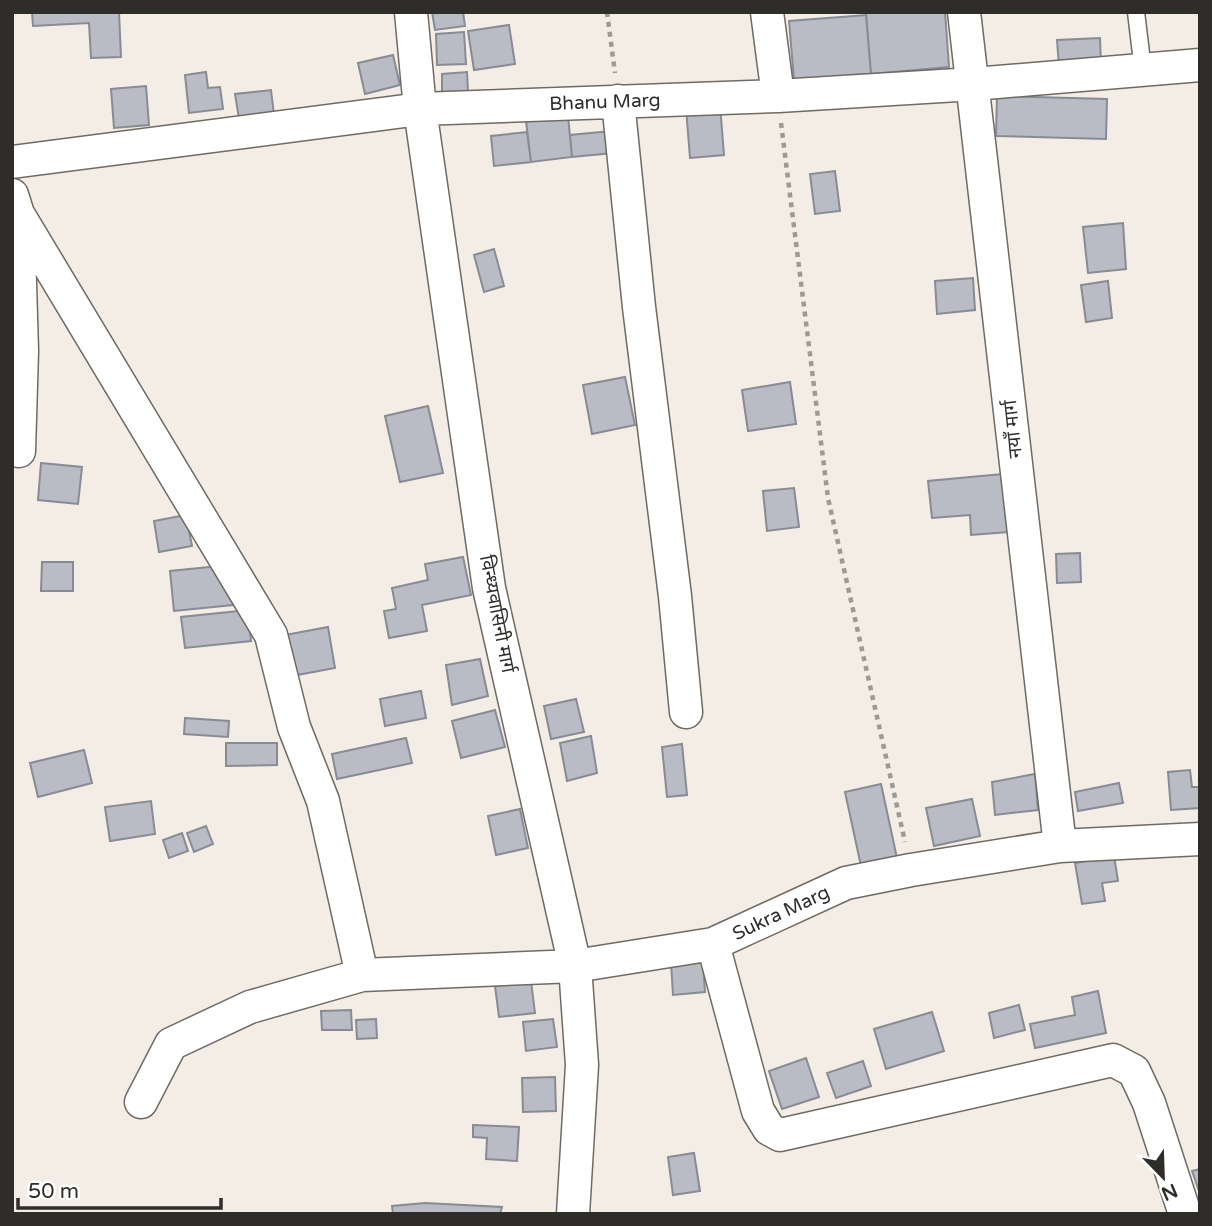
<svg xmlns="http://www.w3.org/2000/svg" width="1212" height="1226" font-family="'Varela Round','Noto Sans Devanagari',sans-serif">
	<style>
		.building { fill: #b9bcc4; stroke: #888b93; stroke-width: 2 }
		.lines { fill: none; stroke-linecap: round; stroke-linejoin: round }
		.service-casing { stroke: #6f6a63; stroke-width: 19 }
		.minor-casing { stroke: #6f6a63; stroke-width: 35 }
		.path { stroke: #9d9993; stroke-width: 4.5; stroke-dasharray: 5 5; stroke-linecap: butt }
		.service { stroke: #fff; stroke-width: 16 }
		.minor { stroke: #fff; stroke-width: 32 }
		.labels { text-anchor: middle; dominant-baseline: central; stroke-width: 6; stroke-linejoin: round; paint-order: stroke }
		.street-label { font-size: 19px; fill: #2f2d2a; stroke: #fff }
	</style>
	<rect width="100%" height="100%" fill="#f3ede5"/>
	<path class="building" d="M32 12H119L121 57 91 58 89 23 33 26Z
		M432 12H463L465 26 435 30Z
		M866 12H945L949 67 871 74Z
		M866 15 871 74 794 80 789 21Z
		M509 25 515 64 474 70 468 31Z
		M464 32 466 64 437 65 436 34Z
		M1100 38 1101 63 1059 66 1057 40Z
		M393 55 400 85 365 94 358 63Z
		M206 72 208 88 220 87 223 109 189 113 185 75Z
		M467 72 468 92 442 94V74Z
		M146 86 149 125 114 128 111 89Z
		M271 90 274 115 239 119 235 94Z
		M997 96 1107 99 1106 139 996 136Z
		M720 105 724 155 690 158 686 108Z
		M568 116 572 157 531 162 526 121Z
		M611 131 613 153 572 157 570 135Z
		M527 132 531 162 494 166 491 136Z
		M835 171 840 211 815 214 810 174Z
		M1123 223 1126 269 1088 273 1083 227Z
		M494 249 504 286 484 292 474 255Z
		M973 278 975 310 937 314 935 281Z
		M1108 281 1112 318 1086 322 1081 285Z
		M625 377 635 425 592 434 583 385Z
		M790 382 796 424 748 431 742 390Z
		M428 406 443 473 400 482 385 416Z
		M41 463 82 467 78 504 38 500Z
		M1002 474 1008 532 971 535 970 515 932 518 928 481Z
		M794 488 799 527 767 531 763 491Z
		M186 515 192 546 159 552 154 521Z
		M1080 553 1081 582 1057 583 1056 554Z
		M463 557 471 595 422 605 427 631 389 638 384 611 396 609 392 588 428 580 425 564Z
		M42 562H73V591H41Z
		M229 565 233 605 174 611 170 571Z
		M248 610 251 641 185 648 181 617Z
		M328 627 335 668 292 676 285 635Z
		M480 659 488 696 452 705 446 665Z
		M421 691 426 718 385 726 380 699Z
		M576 699 584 732 551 739 544 706Z
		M495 710 505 747 461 758 452 721Z
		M185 718 229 721 228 737 184 734Z
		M591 736 597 773 567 781 560 743Z
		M406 738 412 763 337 779 332 754Z
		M226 743H277V765L226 766Z
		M682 744 687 795 667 797 662 747Z
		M84 750 92 783 38 797 30 763Z
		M1190 770 1192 787H1200V808L1171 810 1168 772Z
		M1035 774 1038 810 995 815 992 782Z
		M1119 783 1123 803 1078 811 1075 792Z
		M881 784 897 858 861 866 845 792Z
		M972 799 980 836 934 846 926 808Z
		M151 801 155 834 110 841 105 807Z
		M520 809 528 848 496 855 488 816Z
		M206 826 213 844 194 852 187 833Z
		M182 833 188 851 169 858 163 840Z
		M1114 856 1118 881 1102 883 1105 901 1082 904 1075 863Z
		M703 961 705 992 673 995 671 963Z
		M531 981 535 1013 499 1017 495 986Z
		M1098 991 1106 1033 1035 1048 1030 1024 1075 1015 1072 997Z
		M1019 1005 1025 1030 994 1038 989 1013Z
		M351 1010 352 1030H322L321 1011Z
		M932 1012 944 1051 886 1069 874 1029Z
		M376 1019 377 1038 357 1039 356 1020Z
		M553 1019 557 1047 526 1051 523 1022Z
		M806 1058 819 1097 782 1109 769 1071Z
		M863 1061 871 1086 836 1098 827 1073Z
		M555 1077 556 1111 523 1112 522 1078Z
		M473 1125 519 1127 517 1161 486 1159 487 1138 473 1137Z
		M694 1153 700 1191 673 1195 668 1157Z
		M1200 1169V1194L1192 1171Z
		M425 1203 502 1207 500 1214H393L392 1206Z"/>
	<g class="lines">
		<defs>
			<path id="service" d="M1136 12 1143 70"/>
			<path id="minor" d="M411 12 420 109 489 588 575 966 582 1065 573 1214
				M767 12 778 96
				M964 12 1060 846
				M618 101 639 307 675 596 686 712
				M12 162 420 109 778 96 974 84 1200 65
				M12 195 18 214 271 635 294 727 323 801 362 975
				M18 215 22 351 19 451
				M713 944 758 1111 769 1129 780 1135 1113 1060 1134 1071 1149 1103 1185 1214
				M141 1102 171 1044 250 1007 362 975 575 966 713 944 846 883 911 870 1060 846 1200 839"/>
		</defs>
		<use href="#service" class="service-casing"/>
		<use href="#minor" class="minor-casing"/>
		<path class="path" d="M607 12 615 73
			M781 123 828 498 905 842"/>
		<use href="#service" class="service"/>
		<use href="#minor" class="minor"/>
	</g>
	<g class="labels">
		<g class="street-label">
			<text transform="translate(605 102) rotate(-2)">Bhanu Marg</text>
			<text transform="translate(1013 429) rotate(-96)">नयाँ मार्ग</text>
			<text transform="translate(497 614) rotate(79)">विन्ध्यवासिनी मार्ग</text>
			<text transform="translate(781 913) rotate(-25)">Sukra Marg</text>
		</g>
	</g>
	<rect width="1212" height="1226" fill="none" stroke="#2f2d2a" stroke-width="28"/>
	<g transform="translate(1163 1177) rotate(157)" stroke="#ffffff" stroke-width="5" paint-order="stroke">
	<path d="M0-5L12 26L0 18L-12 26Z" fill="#2f2d2a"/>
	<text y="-10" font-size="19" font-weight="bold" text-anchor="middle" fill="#2f2d2a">N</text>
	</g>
	<path d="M18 1198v10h203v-10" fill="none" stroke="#2f2d2a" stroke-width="3.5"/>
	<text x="28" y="1198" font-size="21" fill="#2f2d2a" stroke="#ffffff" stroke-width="5" paint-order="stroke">50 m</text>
</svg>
